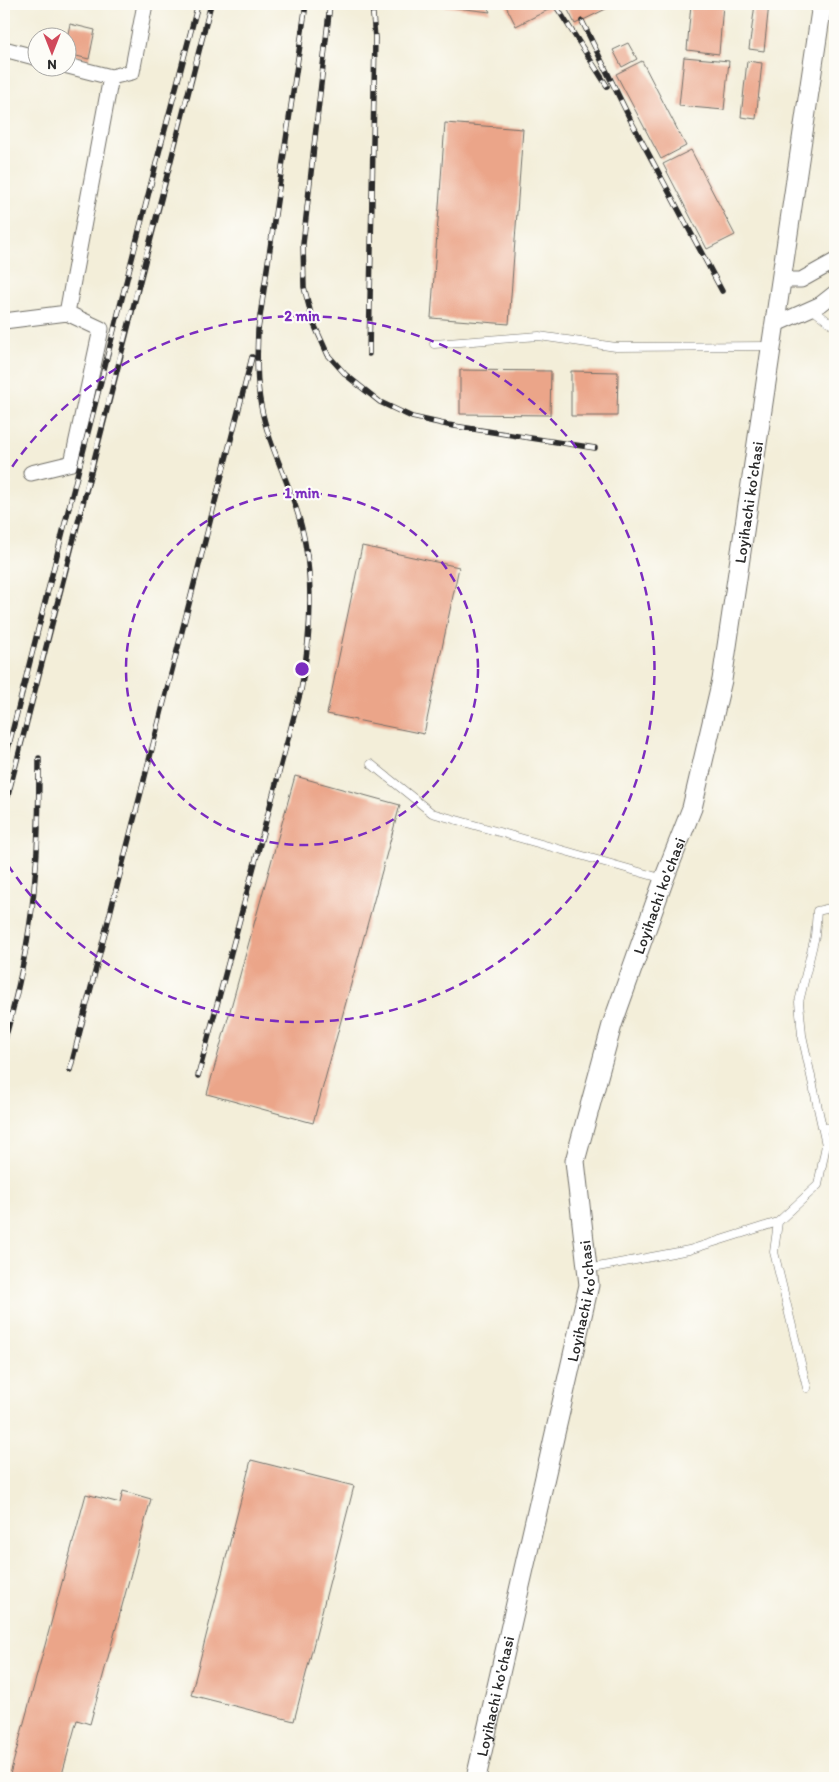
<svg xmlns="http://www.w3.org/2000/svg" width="839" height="1782" font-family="Itim,sans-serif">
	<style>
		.building { fill: #eba589 }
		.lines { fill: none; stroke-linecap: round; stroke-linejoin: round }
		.service-casing { stroke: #716f68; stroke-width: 9 }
		.minor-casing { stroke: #716f68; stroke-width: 17 }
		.tertiary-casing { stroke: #716f68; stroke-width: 21 }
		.service { stroke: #fff; stroke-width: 8 }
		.minor { stroke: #fff; stroke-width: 15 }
		.tertiary { stroke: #fff; stroke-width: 19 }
		.rail-casing { stroke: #2b2b2b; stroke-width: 5.5 }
		.rail { stroke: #fdfcf7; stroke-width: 4; stroke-dasharray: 11; stroke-linecap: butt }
		.ring { fill: none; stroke: #7b2cbf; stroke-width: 2.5; stroke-dasharray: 9 6 }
		.labels { text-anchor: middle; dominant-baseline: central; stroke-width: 4.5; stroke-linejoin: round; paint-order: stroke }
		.street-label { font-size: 16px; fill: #2b2b2b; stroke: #fdfcf7 }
		.centre { fill: #7b2cbf; stroke: #fdfcf7; stroke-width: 2.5 }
		.ring-label { font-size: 15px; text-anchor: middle; font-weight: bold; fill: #7b2cbf; stroke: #fdfcf7; stroke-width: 4.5; stroke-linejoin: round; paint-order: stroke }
	</style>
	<rect width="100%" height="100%" fill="#fdfcf7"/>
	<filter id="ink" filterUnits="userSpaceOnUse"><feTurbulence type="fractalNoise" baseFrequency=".02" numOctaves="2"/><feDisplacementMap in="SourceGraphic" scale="10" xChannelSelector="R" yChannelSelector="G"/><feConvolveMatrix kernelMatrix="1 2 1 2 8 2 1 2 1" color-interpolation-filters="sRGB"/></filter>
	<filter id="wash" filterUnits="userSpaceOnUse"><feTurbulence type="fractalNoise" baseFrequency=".0096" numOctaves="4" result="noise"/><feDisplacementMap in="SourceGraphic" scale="20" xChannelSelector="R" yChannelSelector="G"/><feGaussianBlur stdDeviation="1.12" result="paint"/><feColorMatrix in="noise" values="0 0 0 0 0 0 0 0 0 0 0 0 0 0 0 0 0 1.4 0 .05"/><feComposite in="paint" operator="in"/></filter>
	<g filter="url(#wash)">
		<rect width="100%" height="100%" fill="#f3eed9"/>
		<g id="blocks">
			<path class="building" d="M433 4H486L490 12 433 5Z
				M505 4H560L516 26Z
				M565 4H616L575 24Z
				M691 4H723L719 54 687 50Z
				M755 4H769L764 51 749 49Z
				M70 24 95 30 89 59 68 54 67 38Z
				M628 43 637 59 622 67 613 50Z
				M684 57 729 61 724 110 679 106Z
				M642 61 686 146 661 159 616 74Z
				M747 61 762 63 756 119 741 117Z
				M445 123 523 129 509 324 431 318Z
				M691 150 735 235 707 249 663 164Z
				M460 370 551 371 550 415 460 414Z
				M571 371 618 372 617 416H571Z
				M362 546 459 567 424 734 327 714Z
				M295 776 400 805 313 1123 207 1094Z
				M251 1460 354 1486 294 1721 191 1695Z
				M123 1491 151 1499 90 1724 77 1720 61 1778H9L86 1494 120 1503Z"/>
		</g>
	</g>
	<g filter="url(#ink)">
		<use href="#blocks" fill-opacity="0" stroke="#716f68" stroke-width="1"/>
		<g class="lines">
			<defs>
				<path id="service" d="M811 308 835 327
					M434 344 539 336 616 347 771 346
					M371 764 432 813 664 879
					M823 1129 835 1126
					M778 1222 774 1252 807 1388
					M587 1269 689 1250 778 1222 818 1185 826 1145 802 1035 799 1002 815 936 817 911 835 907"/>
				<path id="minor" d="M4 49 38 58
					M68 66 111 77
					M781 280H801L835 261
					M4 321 67 313
					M774 325 821 304 835 293
					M31 473 72 463 101 329 67 313 111 77 132 72 145 4"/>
				<g id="tertiary">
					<path id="s1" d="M476 1778 589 1285 575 1161 612 1025 664 879 692 808 722 680 822 4"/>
				</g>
			</defs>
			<use href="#service" class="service-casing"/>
			<use href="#minor" class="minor-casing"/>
			<use href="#tertiary" class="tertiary-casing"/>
			<use href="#service" class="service"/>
			<use href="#minor" class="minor"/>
			<use href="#tertiary" class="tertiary"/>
			<defs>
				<path id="rail" d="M330 4 303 244 304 287 313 322 328 355 346 375 380 402 412 417 448 425 595 448
					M556 6 607 86
					M582 21 631 121 722 291
					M369 354 375 38 372 4
					M4 764 158 156 198 4
					M4 811C72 542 141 273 211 4
					M4 1043C19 989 31 934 35 877 39 838 39 798 39 758
					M70 1070 252 357
					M198 1076 301 690C310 642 314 592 305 543 297 495 270 453 261 406 256 380 257 355 258 330L306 4"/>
			</defs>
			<use href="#rail" class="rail-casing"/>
			<use href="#rail" class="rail"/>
		</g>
	</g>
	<g class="ring">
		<circle cx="302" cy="669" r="176"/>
		<path d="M4 479A353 353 0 1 1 4 859"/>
	</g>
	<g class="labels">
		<g class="street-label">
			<text stroke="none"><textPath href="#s1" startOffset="1314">Loyihachi ko'chasi</textPath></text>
			<text stroke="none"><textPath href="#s1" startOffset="909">Loyihachi ko'chasi</textPath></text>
			<text stroke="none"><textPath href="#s1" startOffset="489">Loyihachi ko'chasi</textPath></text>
			<text stroke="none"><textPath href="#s1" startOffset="84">Loyihachi ko'chasi</textPath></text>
		</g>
	</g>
	<circle cx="302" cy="669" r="8" class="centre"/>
	<g class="ring-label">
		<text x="302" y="321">2 min</text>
		<text x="302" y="498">1 min</text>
	</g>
	<rect width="839" height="1782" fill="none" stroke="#fdfcf7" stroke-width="20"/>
	<g transform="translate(52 52) rotate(180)"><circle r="24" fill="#fdfcf7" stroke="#a9a8a5"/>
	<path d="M0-4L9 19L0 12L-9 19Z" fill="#d1495b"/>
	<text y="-8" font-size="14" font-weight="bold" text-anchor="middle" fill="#2b2b2b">N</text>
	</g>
</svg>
